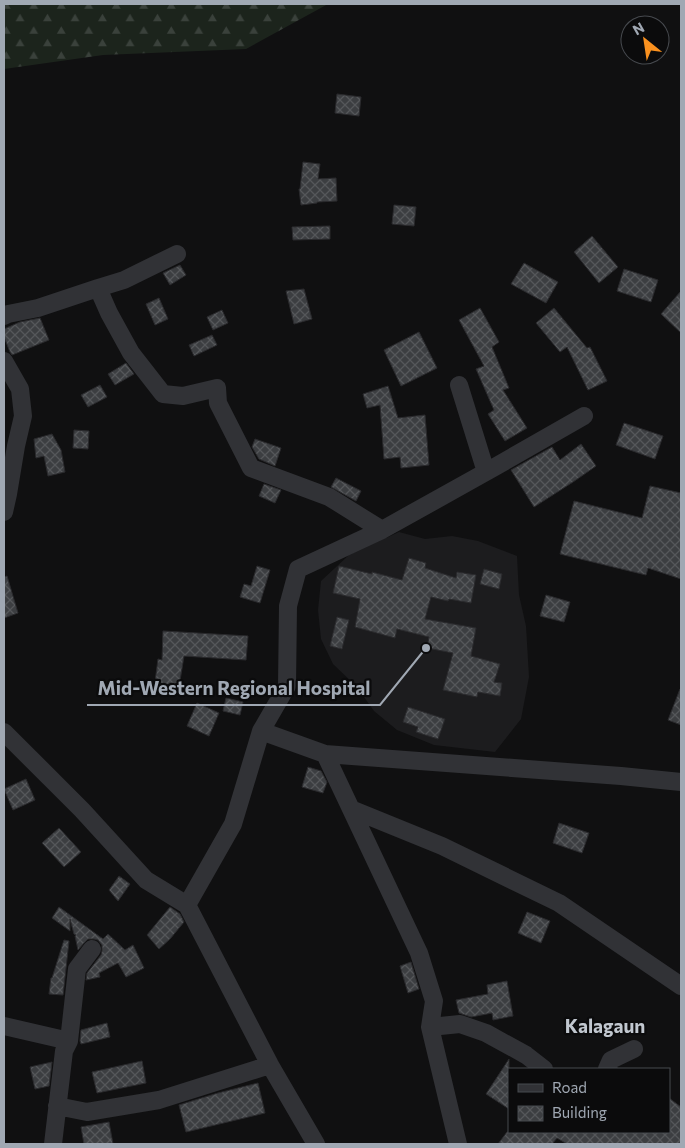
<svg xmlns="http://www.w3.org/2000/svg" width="685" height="1148" font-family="Commissioner,sans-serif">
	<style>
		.built { fill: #1c1c1e; fill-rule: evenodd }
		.forest { fill: url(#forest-firs) }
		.building { fill: url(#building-cross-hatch); stroke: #2a2a2d }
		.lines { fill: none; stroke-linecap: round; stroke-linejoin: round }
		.minor { stroke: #313236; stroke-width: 18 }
		.labels { text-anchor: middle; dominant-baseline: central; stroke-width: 4.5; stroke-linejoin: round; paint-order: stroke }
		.neighbourhood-label { font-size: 19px; font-weight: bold; fill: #c1c7cf; stroke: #0b0b0c }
		.leader { fill: none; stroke: #a0a8b3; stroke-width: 2 }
		.callout-dot { fill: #a0a8b3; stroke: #0b0b0c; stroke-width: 2 }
		.callout-label { font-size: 19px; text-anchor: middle; font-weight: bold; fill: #a0a8b3; stroke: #0b0b0c; stroke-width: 4.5; stroke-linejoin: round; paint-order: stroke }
	</style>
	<defs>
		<pattern id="forest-firs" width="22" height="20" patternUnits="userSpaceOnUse" patternTransform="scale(1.25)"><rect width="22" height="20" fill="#1c241c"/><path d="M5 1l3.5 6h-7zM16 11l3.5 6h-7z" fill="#3a413b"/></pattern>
		<pattern id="building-cross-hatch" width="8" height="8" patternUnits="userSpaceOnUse" patternTransform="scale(1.25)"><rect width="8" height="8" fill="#3c3e41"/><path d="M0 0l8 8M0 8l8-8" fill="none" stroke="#55575a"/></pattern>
	</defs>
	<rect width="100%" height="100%" fill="#101011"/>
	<path class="built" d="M399 532 425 539 452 536 478 541 517 556 519 595 526 626 529 677 521 719 495 752 434 745 397 730 374 711 357 687 333 664 321 639 318 610 321 581 349 555ZM365 591 405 602 395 638 355 627 358 609ZM449 669 460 672 454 692 443 689ZM486 680 502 683 499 696ZM480 683 477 697 460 693ZM423 712 445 719 438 739 416 732Z"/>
	<path class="forest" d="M4 4H328L246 49 103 55 4 69Z"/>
	<path class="building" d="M337 94 361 97 359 116 335 113Z
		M303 162 320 164 318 179 336 178 337 201 317 202V203L301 205 299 189H300Z
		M394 205 416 207 414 226 392 224Z
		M330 226V239L293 240 292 227Z
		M592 236 618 267 599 283 574 252Z
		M524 263 558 282 546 303 511 284Z
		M180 265 186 275 170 285 163 273Z
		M624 269 658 280 651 302 617 291Z
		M304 289 312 319 294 324 286 291Z
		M681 291V333L661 314Z
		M159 298 168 319 155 325 146 304Z
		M480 308 499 342 492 347 509 388 503 390 527 428 505 441 488 414 494 410 476 369 484 366 459 320Z
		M554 308 587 348 590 347 607 381 588 390 567 347 560 352 536 323Z
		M222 310 228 323 213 330 207 317Z
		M40 318 49 340 12 355 10 352 4 337V329L20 322Z
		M419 332 437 368 401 386 384 350Z
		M212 335 217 345 194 356 189 345Z
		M126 363 134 374 115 385 108 374Z
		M100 385 107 397 88 407 81 395Z
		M388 386 398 418 425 415 429 465 401 468 400 457 384 459 380 405 367 408 363 394Z
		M624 423 663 436 655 459 616 445Z
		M74 430 89 431 88 449 73 448Z
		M52 434 61 450 65 472 48 476 44 456 36 458 34 439Z
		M255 439 281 448 275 466 259 459 252 447Z
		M581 444 596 466 573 482 534 507 511 470 552 447 560 460Z
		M336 478 361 491 356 501 331 487Z
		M264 484 281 490 275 503 259 496Z
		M650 486 681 493V579L648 568 646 575 560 554 574 501 642 518Z
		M409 558 426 563 425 568 456 578 457 572 476 575 471 603 449 599 448 601 431 597 425 619 476 628 471 656 500 664 494 682 502 683 500 696 478 692 477 697 443 690 453 653 427 648 429 637 397 629 395 638 355 627 360 599 333 593 339 566 372 574V572L402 580Z
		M257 566 270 570 260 603 240 597 244 584 251 586Z
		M484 569 502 574 499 589 480 584Z
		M7 576 18 613 4 618V577Z
		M546 595 570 602 564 622 540 616Z
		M337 617 349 620 342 649 330 646Z
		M163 631 248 636 246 660 184 656 178 693 154 690 158 659 162 660Z
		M680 689H681V725L668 720Z
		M226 698 243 702 240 715 223 711Z
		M197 703 219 713 209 736 187 726Z
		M408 707 445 719 438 739 416 732 418 727 403 722Z
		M308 767 321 771 327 782 323 793 302 787Z
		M26 779 35 800 13 810 4 789Z
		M559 823 589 833 582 853 553 843Z
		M59 828 81 852 64 867 42 843Z
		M119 876 130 884 118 901 109 890Z
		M59 907 103 939 108 934 125 950 133 945 144 968 126 977 118 963 99 973 100 977 86 980 87 973 101 955 102 951V945L98 940 94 939H88L84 943 78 950 75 936 76 935 74 934 70 919V931L52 918Z
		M170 907 180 914 184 922 170 939 159 949 147 935Z
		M527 912 550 921 541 943 518 933Z
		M64 940 69 941 63 995 49 994 51 978H52Z
		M411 962 419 989 408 993 400 966Z
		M507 981 513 1016 493 1020 492 1013 471 1017 459 1013 456 1000 488 994 487 985Z
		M107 1023 110 1037 81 1044 80 1041 81 1030Z
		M509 1059V1109L486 1094Z
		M142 1061 146 1083 97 1093 92 1072Z
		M52 1062 49 1086 35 1089 30 1067Z
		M258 1083 265 1113 186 1132 179 1105 218 1093Z
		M669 1098 681 1107V1144H567L557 1138 552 1144H498L507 1132H669Z
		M109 1122 113 1144H84L81 1127Z"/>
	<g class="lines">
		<path class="minor" d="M177 254 124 280 98 288 109 313 131 353 163 394 183 396 217 388 218 403 251 468 329 497 382 530
			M4 316 8 314 38 308 98 288
			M4 361 20 389 23 416 16 446 8 494 4 512
			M486 472 584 416
			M261 731 325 754 621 776 681 782
			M4 732 82 810 146 880 187 905
			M325 754 419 953 434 1001 430 1027 458 1144
			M351 809 442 846 559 903 681 986
			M4 1026 69 1041 77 969 92 949
			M430 1027 460 1024 486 1033 526 1055 544 1069
			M607 1069 611 1060 634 1049
			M57 1106 87 1112 159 1100 270 1065
			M53 1144 64 1051 69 1041
			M316 1144 270 1065 187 905 233 824 261 731 287 686 288 606 298 569 382 530 486 472 459 385"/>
	</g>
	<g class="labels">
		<g class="neighbourhood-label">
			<text x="605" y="1025">Kalagaun</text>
		</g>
	</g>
	<path class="leader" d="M426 648L380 705H87"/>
	<circle class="callout-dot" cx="426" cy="648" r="5"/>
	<g class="callout-label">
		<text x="234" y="695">Mid-Western Regional Hospital</text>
	</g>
	<rect width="685" height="1148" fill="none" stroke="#a0a8b3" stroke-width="10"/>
	<rect x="508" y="1068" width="162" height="65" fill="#0b0b0c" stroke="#474a4f"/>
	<rect x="518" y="1084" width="25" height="8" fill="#313236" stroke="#474a4f"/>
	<text x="552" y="1093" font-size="15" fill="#a0a8b3">Road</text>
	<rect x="518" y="1106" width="25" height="15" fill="url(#building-cross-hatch)" stroke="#474a4f"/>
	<text x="552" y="1118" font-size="15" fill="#a0a8b3">Building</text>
	<g transform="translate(645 40) rotate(330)"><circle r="24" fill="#0b0b0c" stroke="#474a4f"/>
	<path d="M0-4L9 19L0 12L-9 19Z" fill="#fa911f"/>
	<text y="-8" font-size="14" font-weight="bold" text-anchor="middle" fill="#a0a8b3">N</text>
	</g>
</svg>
